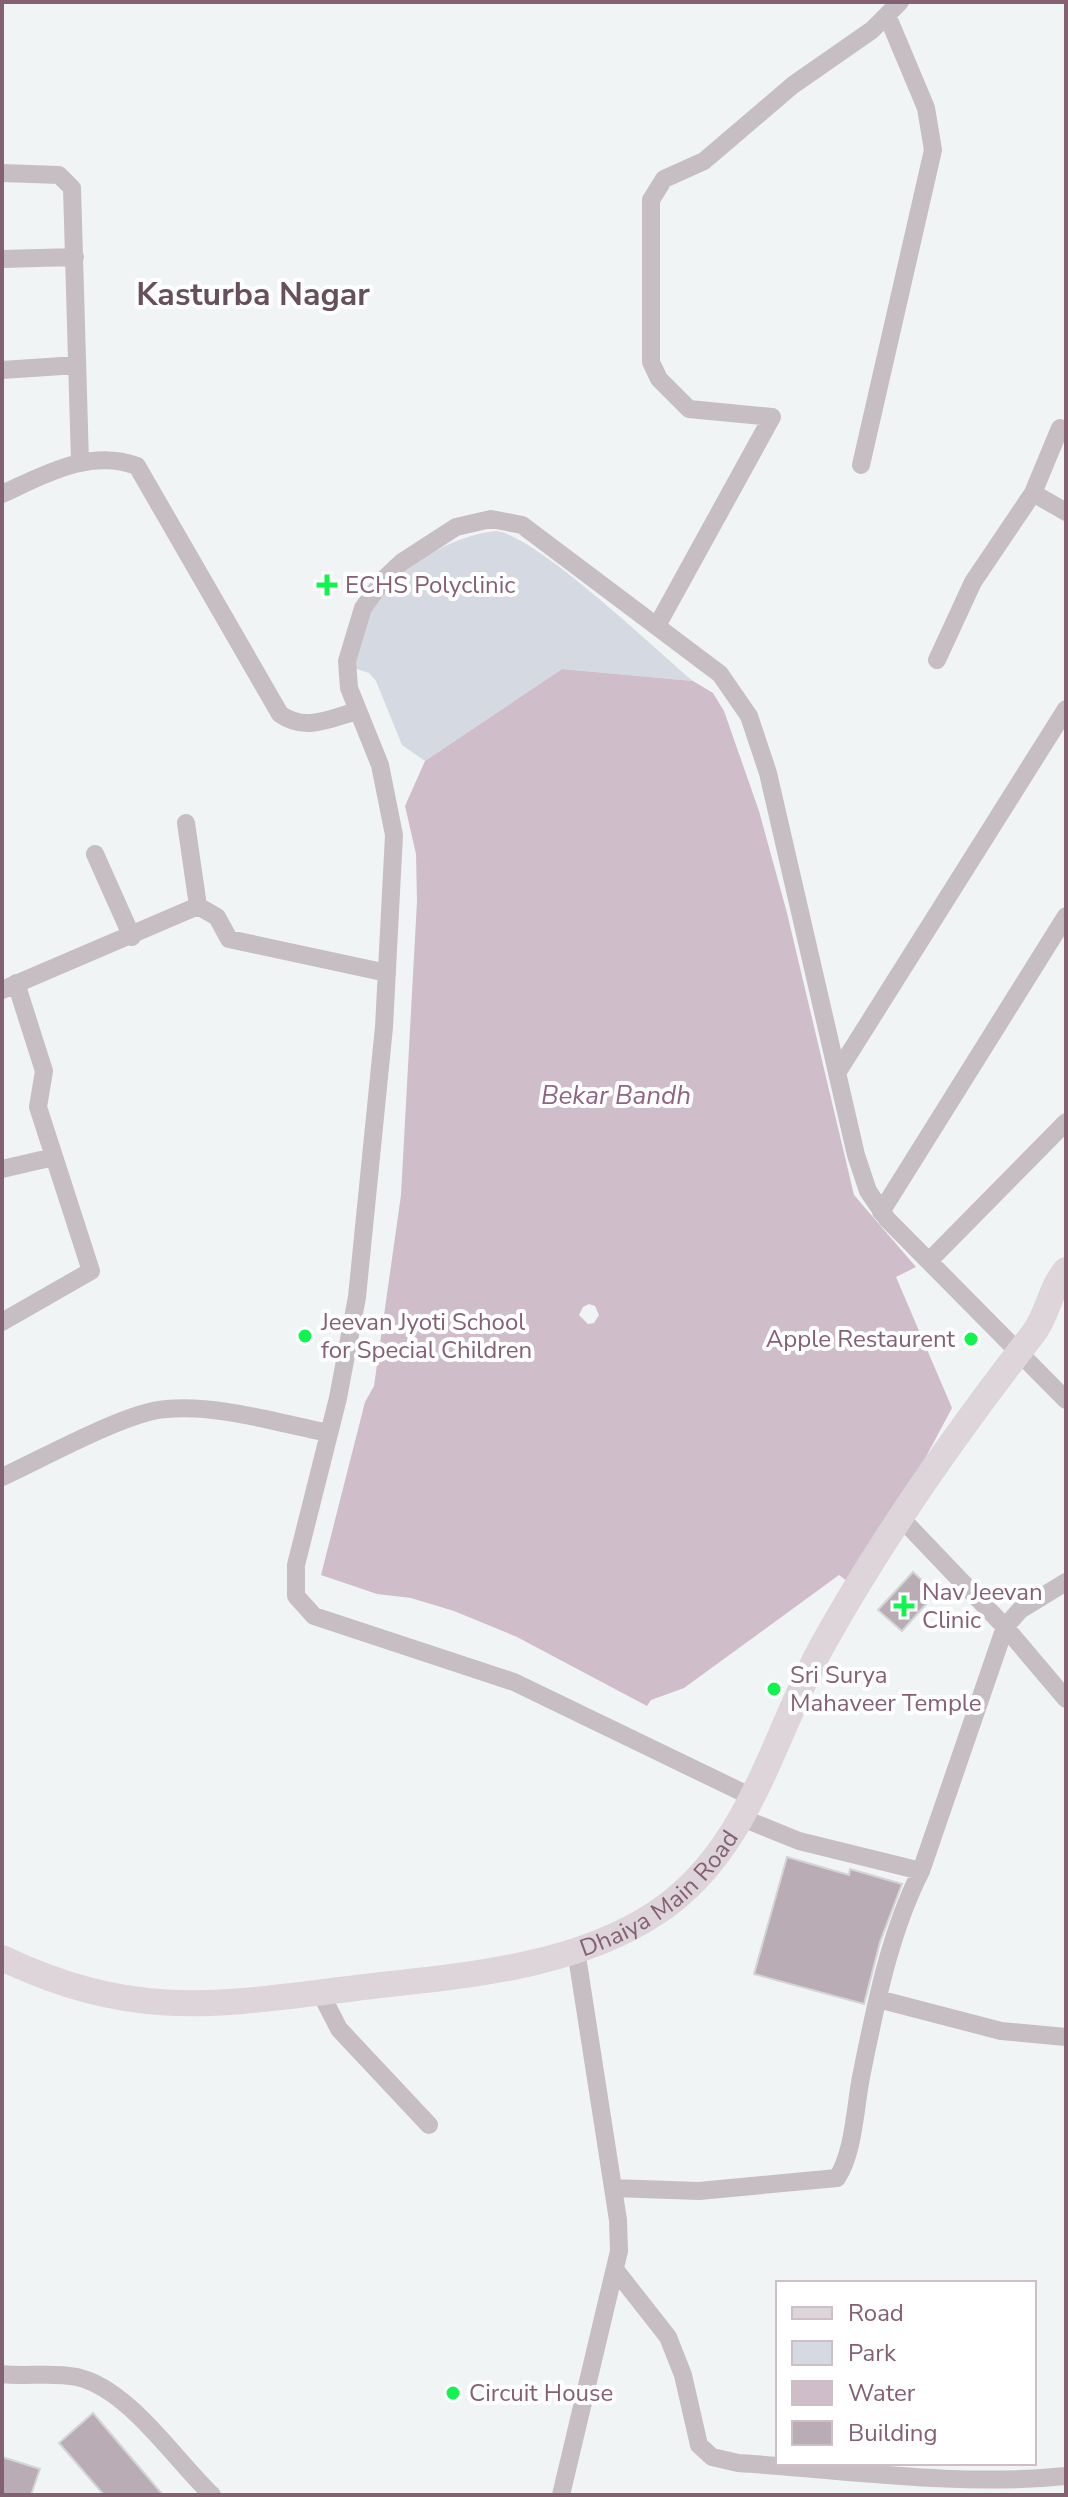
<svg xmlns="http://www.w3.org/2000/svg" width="1068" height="2497" font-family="'Nunito Sans',sans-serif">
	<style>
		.green { fill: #d5d9e1 }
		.water { fill: #cfbec9; fill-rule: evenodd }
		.building { fill: #baacb4; stroke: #d3d5d5; stroke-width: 2 }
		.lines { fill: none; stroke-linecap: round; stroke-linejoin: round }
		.street { stroke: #c7bec3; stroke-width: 18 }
		.primary { stroke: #ded5da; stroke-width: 26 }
		.poi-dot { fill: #10f44e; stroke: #fff; stroke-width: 3 }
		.labels { text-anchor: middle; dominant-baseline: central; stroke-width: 8; stroke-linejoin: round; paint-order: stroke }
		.poi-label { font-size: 24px; fill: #846073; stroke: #fff; text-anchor: start }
		.street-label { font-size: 24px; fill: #846073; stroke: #fff }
		.water-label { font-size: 26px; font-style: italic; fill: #906582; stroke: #fff }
		.district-label { font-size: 32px; font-weight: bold; fill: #684f5c; stroke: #fff }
	</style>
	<rect width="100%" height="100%" fill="#f0f4f5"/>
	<path class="green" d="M497 531C539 538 654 648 693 681L562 669 425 761 402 745 376 681 369 673 354 668C359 650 361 624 371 608 396 569 451 535 497 531Z"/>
	<path class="water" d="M562 669 693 681 713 693 724 711 759 811 787 913 854 1195 916 1267 896 1277 952 1408 890 1524 847 1581 839 1575 684 1688 651 1700 647 1706 517 1637 454 1611 411 1598 377 1594 321 1575 365 1402 374 1386 401 1195 417 901 416 854 405 806 425 761ZM589 1304 595 1306 599 1315 594 1323 588 1324 579 1315 583 1307Z"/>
	<path class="building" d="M913 1572 936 1593 902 1631 878 1610Z
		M787 1857 849 1875 850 1869 902 1884 880 1942 864 2004 754 1974Z
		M93 2413 163 2495H104L59 2443Z
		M2 2457 40 2469 31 2495H2Z"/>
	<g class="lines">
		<path class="street" d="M2 173 59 175 72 188 80 462
			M2 259 75 257
			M2 370 77 365
			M861 465 933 150 926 108 887 15
			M1033 493 1066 512
			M2 494C44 475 90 448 137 466L280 714C305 732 329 719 357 711
			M658 624 772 417 689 409 659 379 651 362V200L664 179 704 161 793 85 872 30 900 2
			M937 660 973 582 1033 493 1060 428
			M95 854 132 937
			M198 906 217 917 229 939 387 973
			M2 990 198 906 186 823
			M837 1073 1066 709
			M2 1169 54 1157
			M881 1212 1066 916
			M929 1261 1066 1122
			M2 1322 91 1271 38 1107 44 1071 16 983
			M2 1477C42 1459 125 1412 166 1409 218 1404 277 1423 329 1433
			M900 1517 1005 1627 1066 1699
			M754 1798 514 1682 314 1616 296 1596V1565L338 1398 357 1297 384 1027 394 835 380 765 349 688 347 661 363 608 385 578 402 562 456 527 491 519 522 525 720 674 749 716 768 773 856 1155 868 1191 887 1219 1066 1400
			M742 1818 799 1841 921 1871
			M320 1992 339 2029 429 2125
			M878 1999 1001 2031 1066 2037
			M613 2188 699 2191 837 2178C854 2152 855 2108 861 2077 875 2008 889 1934 921 1871L1005 1627 1020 1610 1066 1582
			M617 2272 668 2337 683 2375 699 2445 712 2457 738 2463C846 2470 958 2487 1066 2476
			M2 2374C27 2377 52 2372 77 2377 129 2389 174 2459 212 2495
			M561 2495 619 2251 618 2220 576 1950"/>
		<path class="primary" id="s1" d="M2 1958C135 2021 217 2005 356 1988 455 1976 570 1970 656 1913 749 1852 772 1738 822 1646 883 1536 956 1433 1033 1334 1048 1315 1050 1288 1066 1270"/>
	</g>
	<g class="poi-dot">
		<path d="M323 573h8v8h8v8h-8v8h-8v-8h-8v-8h8z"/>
		<circle cx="305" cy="1336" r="8"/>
		<circle cx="971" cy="1339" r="8"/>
		<path d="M900 1594h8v8h8v8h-8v8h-8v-8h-8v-8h8z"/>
		<circle cx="774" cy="1689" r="8"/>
		<circle cx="453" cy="2393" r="8"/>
	</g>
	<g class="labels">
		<g class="poi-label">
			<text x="345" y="585">ECHS Polyclinic</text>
			<text x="321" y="1322">Jeevan Jyoti School<tspan x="321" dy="28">for Special Children</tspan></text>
			<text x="955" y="1339" text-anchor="end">Apple Restaurent</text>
			<text x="922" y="1592">Nav Jeevan<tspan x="922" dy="28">Clinic</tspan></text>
			<text x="790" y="1675">Sri Surya<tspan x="790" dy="28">Mahaveer Temple</tspan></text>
			<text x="469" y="2393">Circuit House</text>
		</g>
		<g class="street-label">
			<text stroke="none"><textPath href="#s1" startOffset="688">Dhaiya Main Road</textPath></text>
		</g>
		<g class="water-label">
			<text x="616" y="1095">Bekar Bandh</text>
		</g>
		<g class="district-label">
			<text x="253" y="294">Kasturba Nagar</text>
		</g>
	</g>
	<rect width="1068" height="2497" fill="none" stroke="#846073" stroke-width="8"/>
	<rect x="776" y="2281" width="260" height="184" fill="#ffffff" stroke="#cebfc7" stroke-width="2"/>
	<rect x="792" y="2307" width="40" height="12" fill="#ded5da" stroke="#cebfc7" stroke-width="2"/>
	<text x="848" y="2321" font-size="24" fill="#846073">Road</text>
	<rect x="792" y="2341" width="40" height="24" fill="#d5d9e1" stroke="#cebfc7" stroke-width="2"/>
	<text x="848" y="2361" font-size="24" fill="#846073">Park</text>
	<rect x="792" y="2381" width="40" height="24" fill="#cfbec9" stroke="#cebfc7" stroke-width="2"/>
	<text x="848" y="2401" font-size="24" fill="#846073">Water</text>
	<rect x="792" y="2421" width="40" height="24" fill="#baacb4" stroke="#cebfc7" stroke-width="2"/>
	<text x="848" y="2441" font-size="24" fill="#846073">Building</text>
</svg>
